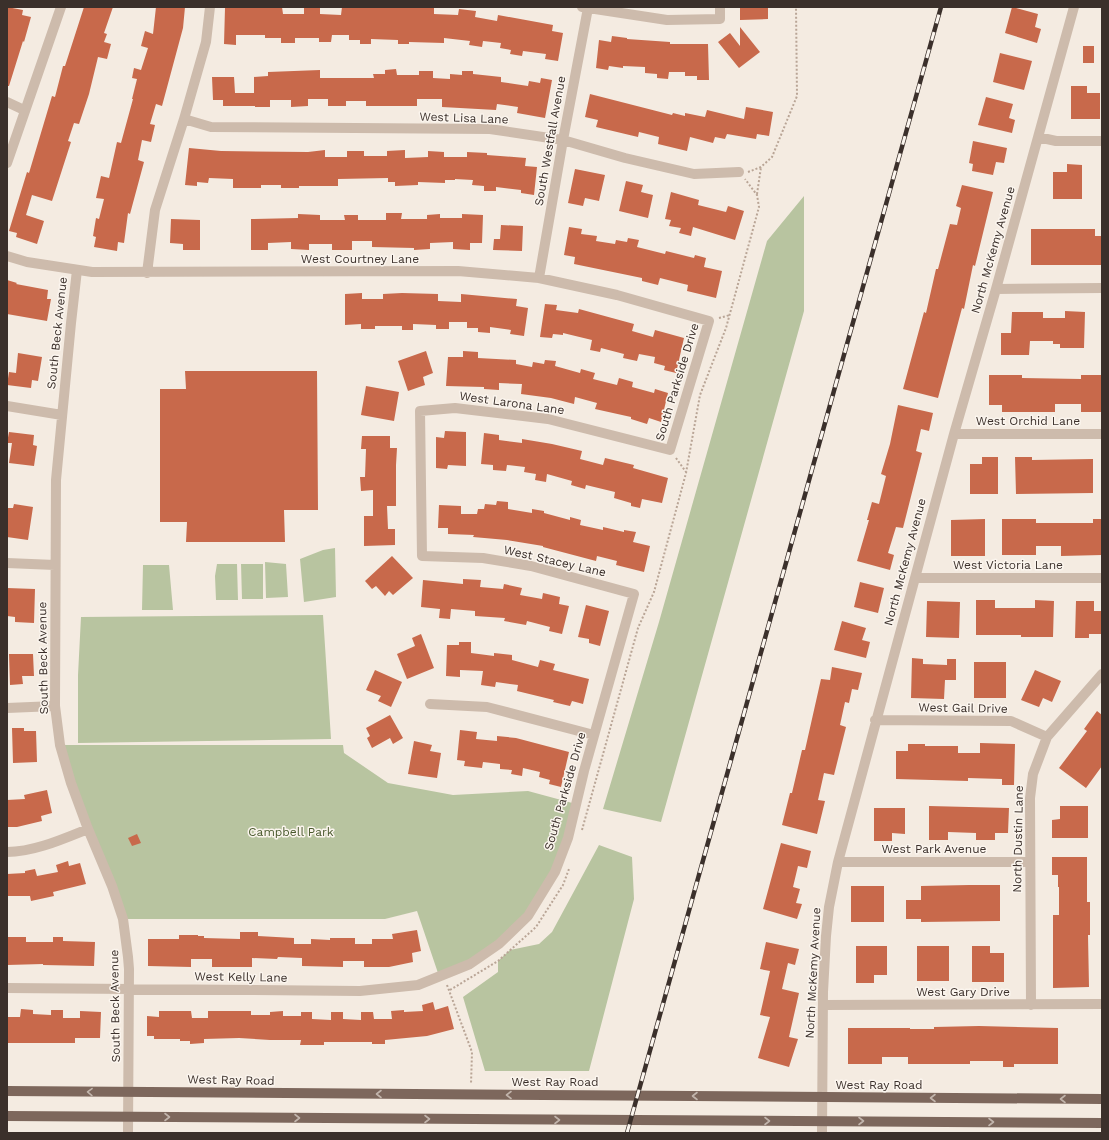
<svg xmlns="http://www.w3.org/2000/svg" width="1109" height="1140" font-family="'Work Sans',sans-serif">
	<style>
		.green { fill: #b8c4a0 }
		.building { fill: #c8694b }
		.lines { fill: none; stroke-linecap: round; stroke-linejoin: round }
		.path { stroke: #b9a596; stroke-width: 2; stroke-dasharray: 2 2; stroke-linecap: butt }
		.street { stroke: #cdbbac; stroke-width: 10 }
		.primary { stroke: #7d675c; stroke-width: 10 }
		.rail-casing { stroke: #3b302b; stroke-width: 4.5 }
		.rail { stroke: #fbf5ee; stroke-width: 3; stroke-dasharray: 9; stroke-linecap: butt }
		.oneway { stroke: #c2b5ac }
		.labels { text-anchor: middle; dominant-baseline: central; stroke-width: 3; stroke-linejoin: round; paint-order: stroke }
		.street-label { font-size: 12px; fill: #3b302b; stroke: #fbf5ee }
		.park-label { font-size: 12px; fill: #4a5a2e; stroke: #fbf5ee }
	</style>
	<rect width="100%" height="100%" fill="#f4ebe1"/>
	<path class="green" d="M804 196V311L661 822 603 809 659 622 767 241Z
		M335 548 336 597 304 602 300 559 323 550Z
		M265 562 286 564 288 597 266 598Z
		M217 564H237L238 600H216L215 576Z
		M241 564H263V599H242Z
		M143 565H169L173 610H142Z
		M323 615 331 739 78 743V675L81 617Z
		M60 745H343L344 753 388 783 453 795 528 791 576 804 568 838 528 916 499 944 439 976 417 911 385 919H123Z
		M599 845 632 857 634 899 589 1071H485L463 997 498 972V961L510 950 539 944 552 932Z"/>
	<path class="building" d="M7 7 23 10 22 15 31 17 24 42 23 41 9 86H7Z
		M84 7H113L104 33 107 34 104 42 111 44 107 59 98 57 89 94 79 124 74 123 68 141 71 142 52 201 32 195 26 215 44 221 37 244 16 237 17 233 9 231 27 172 29 173 52 96 55 97 63 66H65Z
		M156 7H185L183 28 162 106 156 104 150 124 155 125 151 142 142 140 138 160 144 162 130 214 128 213 124 243 118 242 117 251 94 247 96 237 93 236 96 218 99 219 104 199 96 198 101 176 109 178 117 142 121 143 133 99H132L137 79 132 78 134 68 141 70 148 48 141 46 145 31 153 34Z
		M282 7 283 14H304V7L320 8V14L341 15 342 7 434 8V14L458 15 459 9 476 11 475 17 497 21 498 15 553 25 552 31 563 33 558 61 545 59 546 54 523 51 522 56 510 54 511 50 500 48 501 43 483 41 482 47 469 45 470 41 444 38V43L409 42V44H398V40L371 39V44H360V40H349V35H332L331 42H319V38H295V43H281V38H265V35H236V45L224 44 225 8Z
		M740 7H768V19L740 20Z
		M1012 7 1038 14 1035 27 1041 29 1037 43 1005 33Z
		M740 27 760 52 739 68 718 42 730 33 740 46Z
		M612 36 627 38V39L670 42V44H708L709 80H697V76H685V72H669L668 79 657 78V74L645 73V67L623 66V68L609 66 608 70 596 68 599 40 611 42Z
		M1083 46H1094V63H1083Z
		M1000 53 1032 61 1024 90 993 82Z
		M396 69 397 75H419V71H433V78L450 79V74L462 75V71H473V74L501 77V82L528 86 529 81 540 83 541 78 552 80 545 118 517 113 518 107 497 104 496 110 442 107V99H417V106H366V101H346V106H328V99H308V106L291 107V100H270V107H255V106H223V100H213L212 77H234L235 93H254V77L268 76V72L320 70V78H374L373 74H385V70Z
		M1071 86H1087V93H1100V119H1071Z
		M590 94 672 115 673 113 685 116V113L705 117 707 110 744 119 746 107 773 112 769 136 757 134 756 139 727 134 725 139 715 137 713 143 690 137 687 151 658 144 659 137 639 132 638 137 596 127 598 120 585 117Z
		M986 97 1013 104 1009 118 1015 120 1012 133 978 125Z
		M973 141 1007 148 1004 163 996 162 993 175 972 171 973 164 969 163Z
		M189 148 221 151 308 152 325 150V157H347V151H364V156H387V151L405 150V158L428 157V151L444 152V157H467V152L487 153V155L526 158 525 166 537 167 534 195 521 193V190L496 187V191H484V186L472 185 473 180 455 179V180H445V183L418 182V185L395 186V182H388V178L338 179V186H299V188H281V185H261V188H233V179L209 178 208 183 197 182V186L185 185Z
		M1067 164 1082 165V199H1053V172H1067Z
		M575 169 605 175 599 201 585 198 583 206 568 203Z
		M626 181 643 185 641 192 653 195 648 218 619 211Z
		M962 185 993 192 975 266 973 265 964 309 962 308 938 398 903 389 924 312 926 313 936 269H938L950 224 957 225 961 208 956 206Z
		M671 192 699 200 698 205 726 212 728 206 744 211 735 240 693 227 691 236 679 233 681 228 669 226 671 220 665 219Z
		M386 213H402L401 219H427V215L440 214V218H462V214L483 215 482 243H470V250L453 249V242L430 243V249L414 250V248L372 247V241H352V250H332V244H309V250L291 249V242L268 243V250H251V219L298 218V214L320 215V220H345L344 215H358V220H386Z
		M171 219 200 220V250H183V244L170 243Z
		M501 225 523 226 522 251 493 250 494 239H500Z
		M569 227 582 229 581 234 597 236 596 241 615 244 616 240 627 242 628 238 639 240 637 247 665 254 666 251 694 258 695 255 706 258 704 267 722 271 716 298 687 291 688 285 660 278 658 285 642 281V278L574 264 575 257 564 255Z
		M1031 229H1095V236H1102V265H1031Z
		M7 280 17 283 16 284 48 290 47 299H51L47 321 7 314Z
		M362 293V299H383V294L402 293 438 294V301L461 302V294L517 299 516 306 528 308 524 336 510 334 511 330 490 327V333L478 332V328H467V322H449V329H436V325L413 324V330H402V326H375V329H361V324L345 325V294Z
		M545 304 557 305 556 310 578 313 579 309 634 324 632 331 653 337 655 330 684 338 676 373 664 370 665 366 654 363 655 357 639 354 637 361 623 358 624 354 601 348 600 352 590 350 592 340 563 333V335L553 334 552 338 540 337Z
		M1065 311 1085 312 1084 348H1060V344H1053V341H1030L1029 355H1001V333H1011L1012 312H1043V318H1065Z
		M426 351 433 373 423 377 425 385 408 391 398 361Z
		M463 351 478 352V358L516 360V364L532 367 533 362 544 364 545 360 556 361 555 366 580 373 581 369 595 373 593 379 617 385 619 378 633 382 632 387 654 393 655 389 668 393 661 422 649 418 647 424 631 419V417L595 409 597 403 575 397 574 404 551 398 521 394 522 384 499 383V390L484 389V387L446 386 448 357H463Z
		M18 353 42 357 38 381 32 380 31 388 7 385 9 372 16 373Z
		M185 371H317L318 510H284L285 542H186L187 522H160V389H186Z
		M989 375H1022V378L1081 379V375H1102V412H1081V404H1055V412H1002V405H989Z
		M366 386 399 392 394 421 361 415Z
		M898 405 933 413 929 431 921 429 916 451 922 453 903 528 896 527 888 553 894 555 890 570 857 561 869 520H867L872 502 879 504 886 476 881 474 890 444Z
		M445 431 466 432V466L448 465 447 469 436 468V437L444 438Z
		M9 432 34 435 33 445 37 446 34 466 9 463 12 443H7Z
		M484 433 499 435V440L522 443V439L552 444 582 451 580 459 603 465 605 458 634 465 633 468 668 478 662 503 642 499 640 508 631 506V503L614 498 615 492 586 485 585 489 571 485 572 481 547 474 546 482 535 480 536 474 524 472 525 467 507 465 506 471 493 470V465L481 464Z
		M362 436H390V448H397L396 465V506H387L388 529H395V545L364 546V516H373V490L361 491 360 477H365L366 449H361Z
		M982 457H998V494H970V464H982Z
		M1015 457H1032V460L1093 459V493L1016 494Z
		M497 501 508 502V509L532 513V509L544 511V513L570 520V517L581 520 580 525 603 530V527L624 532V530L636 532 633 542 650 546 644 572 616 565 617 561 597 556 596 561 543 547V546L507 540 473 537 474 535 448 534V528H438L439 505 461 506V514H477L478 509H484L485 504 496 505Z
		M14 504 33 507 28 540 7 537V508H13Z
		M985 519V556H951V520Z
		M1002 519H1036V523H1093V519H1102V555L1061 556V546H1036V555H1002Z
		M392 556 413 578 393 595 389 591 385 596 376 586 372 589 365 581Z
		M463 579 481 580 480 587 503 589 504 584 522 588 520 595 542 599 543 593 560 597 559 604 569 606 562 634 549 631 550 627 527 621 526 625 504 621 505 618 475 616V611L451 609 450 619 439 618 440 609 421 607 423 580 463 584Z
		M860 582 884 588 878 613 854 607Z
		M7 588 35 589 34 623 15 622V617L7 616Z
		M976 600H995V608H1035V600L1054 601 1053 637H1021V635H976Z
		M927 601 960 602 959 638 926 637Z
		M1076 601H1094V611H1102V634H1089V638H1075Z
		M586 605 609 611 600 646 589 643V639L578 637Z
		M842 621 866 628 862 640 870 642 866 658 834 650Z
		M421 634 434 668 407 679 397 654 415 646 412 638Z
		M459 642H471V653L494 656V653L512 655V660L538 667 540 660 555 664 553 670 589 679 583 704 572 701 570 706 553 702 554 700 517 691 518 685 496 682 495 687 481 685 483 671 460 670V677L446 676 447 645H459Z
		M9 654H33L34 676H22L23 684 10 685Z
		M912 658 923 659V664L947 665V659H956V680H945L944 699 911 698Z
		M974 662H1006V698H974Z
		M832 667 862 673 858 690 852 689 849 703 845 702 840 725 846 727 834 775 824 773 818 800 825 801 817 834 782 825 790 793H792L802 750H805L821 679 830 680Z
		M375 670 402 682 391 707 378 701 381 696 366 690Z
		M1035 670 1061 681 1052 702 1043 698 1039 707 1021 700Z
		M1097 711 1102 715V766L1086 788 1059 768 1087 731 1084 729Z
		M390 715 403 738 393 744 390 738 372 748 367 738 370 736 366 728Z
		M12 728H24V731H36L37 762 13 763Z
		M460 730 477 732 476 739 497 741V736L516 738 569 752 561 787 549 784 550 780 539 777 540 772 523 768 522 776 511 774 512 770 500 769V764L483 762 482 768 464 766 465 761 457 760Z
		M414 741 432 745 430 751 441 753 437 778 408 774Z
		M980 743 1015 744 1014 785H1002V779L968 778V781L896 779V751H908V744H925V746H958V753H980Z
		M47 790 52 813 41 816 42 821 17 827H7V800L25 799 24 795Z
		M929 806 1009 808 1008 833H995V840H976V833L948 832V840H929Z
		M1060 806H1088V838H1052V820L1060 819Z
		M874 808H905V834L892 833V841H874Z
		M137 834 141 843 132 846 128 838Z
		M781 843 811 851 807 868 798 866 793 887 800 889 796 903 802 904 797 919 763 909Z
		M1052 857H1087V902H1090V935H1088L1089 987 1053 988V915H1059V887H1058V875H1052Z
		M68 861 69 866 80 863 86 884 53 892 54 896 31 901 30 896H7V874L25 873V871L35 869 37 876 58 872 56 865Z
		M969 885H1000V921L921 922V919H906V900H921V886Z
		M851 886H884V922H851Z
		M417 930 421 951 412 953 413 962 389 967H364V961H343V967L302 966V958L278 957 277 959 252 958V967H212V959H191V967L148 966V939H179V935H198V936H204V938L240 939V932H258V936L294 938V944H311V939L330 940V938H355V944H372V939H393L392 934Z
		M7 937H26V942H53V937H63V941L95 942 94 966 43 965V964L7 965Z
		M766 942 799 949 795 965 788 963 782 989 799 993 789 1037 798 1039 789 1067 758 1058 770 1017 760 1015 770 971 760 969Z
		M856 946H887V975H874V983H856Z
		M917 946H949V981H917Z
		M972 946H990V953H1004V982H972Z
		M433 1002 435 1010 448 1006 454 1029 427 1036 385 1040V1044H372V1042H324V1045H300L301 1040H270L239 1038 204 1039V1043L190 1044V1041H180V1039H154V1036H147V1016L159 1017V1011H191L192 1018H208V1011H251V1015H270V1012L283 1011V1016H301V1012H312V1019L331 1020V1012H343V1019L361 1020V1012H373L374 1019H392L391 1011 404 1010V1012L423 1011 422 1005Z
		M21 1009 33 1010V1014L51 1015V1010H63V1018H80V1011L101 1012 100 1038H75V1043H7V1017H20Z
		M979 1026 1058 1028V1064H1014V1067H1003V1061H970V1064H908V1057H882V1064H848V1028H910V1029H934V1027Z"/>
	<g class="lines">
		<path class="path" d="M748 172 761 167 772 157 797 96 796 7
			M757 194 761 167
			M719 318 730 315
			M676 458 686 472
			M582 830 638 628 654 592 686 473 700 395 726 328 759 207 757 195 745 179
			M447 985 472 1052 471 1084
			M450 990 498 961 536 927 563 885 569 869"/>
		<path class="street" d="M582 7 667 20 720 19V7
			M7 102 24 110
			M184 119 211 127 490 129 563 140 625 158 694 174 739 172
			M1038 137 1056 141H1102
			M7 163 61 7
			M7 256 27 262 92 272 458 271 539 278 617 295 709 321 670 450 548 419 455 408 420 411 422 556 483 558 531 566 634 594 584 771 568 838 555 872 528 916 499 944 470 964 418 985 360 991 7 988
			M77 270 71 323 56 480 55 706 60 745 71 783 88 829 112 886 123 919 128 957 129 969 128 1133
			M147 273 155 210 184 119 206 42 210 7
			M539 278 563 140 588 8
			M996 289 1102 288
			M7 406 62 415
			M954 434H1102
			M7 563 55 565
			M915 578H1102
			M430 704 487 707 594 735
			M7 708 55 706
			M875 720 1011 721 1047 737
			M7 852C34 852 63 839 88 829
			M838 862H1030
			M823 1005 1102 1004
			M1031 1005 1030 798 1033 774 1047 737 1102 674
			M822 1133 823 992 826 936 829 907 838 862 954 434 996 289 1074 7"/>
		<path class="primary" d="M7 1091 1102 1099
			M7 1116 1102 1123"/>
		<defs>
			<path id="rail" d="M627 1133 941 7"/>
		</defs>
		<use href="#rail" class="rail-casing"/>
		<use href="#rail" class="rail"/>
	</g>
	<defs><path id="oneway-chevron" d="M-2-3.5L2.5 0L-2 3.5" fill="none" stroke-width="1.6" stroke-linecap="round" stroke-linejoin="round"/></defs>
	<g class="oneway">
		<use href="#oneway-chevron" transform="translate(90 1092) rotate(-179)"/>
		<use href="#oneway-chevron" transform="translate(379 1094) rotate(-180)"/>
		<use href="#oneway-chevron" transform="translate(509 1095) rotate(-180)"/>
		<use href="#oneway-chevron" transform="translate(695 1096) rotate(-180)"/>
		<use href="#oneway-chevron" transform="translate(933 1098) rotate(-180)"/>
		<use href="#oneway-chevron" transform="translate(1063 1099) rotate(-180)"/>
		<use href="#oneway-chevron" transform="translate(167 1117)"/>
		<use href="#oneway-chevron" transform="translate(297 1118)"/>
		<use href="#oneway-chevron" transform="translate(427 1119)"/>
		<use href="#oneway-chevron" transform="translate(557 1120)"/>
		<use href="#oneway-chevron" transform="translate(767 1121)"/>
		<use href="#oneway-chevron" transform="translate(861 1121)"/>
		<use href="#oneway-chevron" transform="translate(991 1122)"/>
	</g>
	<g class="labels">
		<g class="street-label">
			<text transform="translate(464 118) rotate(2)">West Lisa Lane</text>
			<text transform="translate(550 141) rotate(-80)">South Westfall Avenue</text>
			<text transform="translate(993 250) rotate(-74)">North McKemy Avenue</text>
			<text x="360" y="259">West Courtney Lane</text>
			<text transform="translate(57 333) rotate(-84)">South Beck Avenue</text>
			<text transform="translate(677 382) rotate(-73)">South Parkside Drive</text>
			<text transform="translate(512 403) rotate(8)">West Larona Lane</text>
			<text x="1028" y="421">West Orchid Lane</text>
			<text transform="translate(555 561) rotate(13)">West Stacey Lane</text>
			<text transform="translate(905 562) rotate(-75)">North McKemy Avenue</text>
			<text x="1008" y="565">West Victoria Lane</text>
			<text transform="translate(43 658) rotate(-91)">South Beck Avenue</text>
			<text transform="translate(963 708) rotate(1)">West Gail Drive</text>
			<text transform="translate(565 791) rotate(-74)">South Parkside Drive</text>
			<text transform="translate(1018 839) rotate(-89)">North Dustin Lane</text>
			<text x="934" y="849">West Park Avenue</text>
			<text transform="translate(813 973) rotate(-87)">North McKemy Avenue</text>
			<text transform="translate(241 977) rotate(1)">West Kelly Lane</text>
			<text x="963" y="992">West Gary Drive</text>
			<text transform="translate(115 1006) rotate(-91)">South Beck Avenue</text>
			<text transform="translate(231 1080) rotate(1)">West Ray Road</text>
			<text x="555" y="1082">West Ray Road</text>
			<text x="879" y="1085">West Ray Road</text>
		</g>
		<g class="park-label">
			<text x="291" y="832">Campbell Park</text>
		</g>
	</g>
	<rect width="1109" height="1140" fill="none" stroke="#3b302b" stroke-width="16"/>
</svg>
